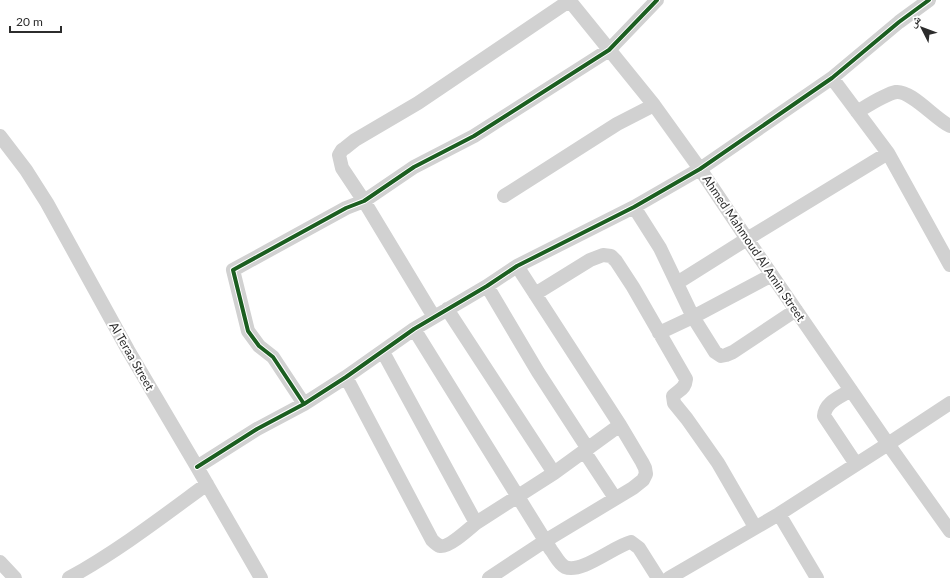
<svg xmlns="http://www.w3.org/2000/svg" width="950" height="578" font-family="Lato,'Noto Naskh Arabic',sans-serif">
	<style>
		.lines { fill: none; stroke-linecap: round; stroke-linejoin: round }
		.street { stroke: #d1d1d1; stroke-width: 14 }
		.cycleway-casing { stroke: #fff; stroke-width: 6 }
		.cycleway { stroke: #1b5e20; stroke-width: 4 }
		.labels { text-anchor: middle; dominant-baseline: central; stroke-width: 4; stroke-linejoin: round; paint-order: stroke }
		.street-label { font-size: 12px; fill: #2c2c2c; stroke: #fff }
	</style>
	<rect width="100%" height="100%" fill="#fff"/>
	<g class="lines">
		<path class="street" d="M569 0 654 105 700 169 747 239 888 444 950 531
			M832 78 888 153 950 265
			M857 112C867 106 885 94 896 92 911 90 935 119 950 126
			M0 136 26 170 47 203 128 350 197 467 261 578
			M504 196 617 124 654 105
			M634 207 660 248 693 317 715 352 721 356 726 355 733 352 796 310
			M677 283 747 239 888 153
			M487 286 538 372 588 449
			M535 294 590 260 603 255 611 256 616 261 633 287 686 379C685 389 680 389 673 396L674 403 687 419 718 463 755 527
			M434 317 364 201 342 168 339 155 342 150 345 148 355 140 418 103 569 1
			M414 329 551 550C555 555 559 564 565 567 582 574 614 546 631 542L639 548 658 578
			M659 333 693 317 772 275
			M383 352 476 523 554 473 447 309
			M346 377 432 540C434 542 437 545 440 546 448 548 469 529 476 523
			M851 390C840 397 825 402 824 416L856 464
			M304 404 273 357 259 346 248 331 233 270 346 208 364 201 414 167 474 136 609 50 657 0
			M584 451 615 498
			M197 467 257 429 304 404 346 377 414 329 487 286 517 266 634 207 700 169 832 78 899 22 929 0
			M554 473 620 425
			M779 514 817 578
			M0 562 15 578
			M69 578C118 551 162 517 207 484
			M489 578 545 541 633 488 643 480 646 474 645 468 642 462 620 425 517 266
			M669 578 779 514 888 444 950 403"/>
		<defs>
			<path id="cycleway" d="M304 404 273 357 259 346 248 331 233 270 346 208 364 201 414 167 474 136 609 50 657 0
				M197 467 257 429 304 404 346 377 414 329 487 286 517 266 634 207 700 169 832 78 899 22 929 0"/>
		</defs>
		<use href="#cycleway" class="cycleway-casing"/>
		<use href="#cycleway" class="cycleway"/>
	</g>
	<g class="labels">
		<g class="street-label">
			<text transform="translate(754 248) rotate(56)">Ahmed Mahmoud Al Amin Street</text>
			<text transform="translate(132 356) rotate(60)">Al Teraa Street</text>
		</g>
	</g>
	<g transform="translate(922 28) rotate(312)" stroke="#ffffff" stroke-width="3" paint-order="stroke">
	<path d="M0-3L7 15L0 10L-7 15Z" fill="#2c2c2c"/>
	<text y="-6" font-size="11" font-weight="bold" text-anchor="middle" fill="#2c2c2c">ش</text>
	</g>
	<path d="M10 26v6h51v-6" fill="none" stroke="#2c2c2c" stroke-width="2"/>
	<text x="16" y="26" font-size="12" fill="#2c2c2c" stroke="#ffffff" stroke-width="3" paint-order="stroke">20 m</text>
</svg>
